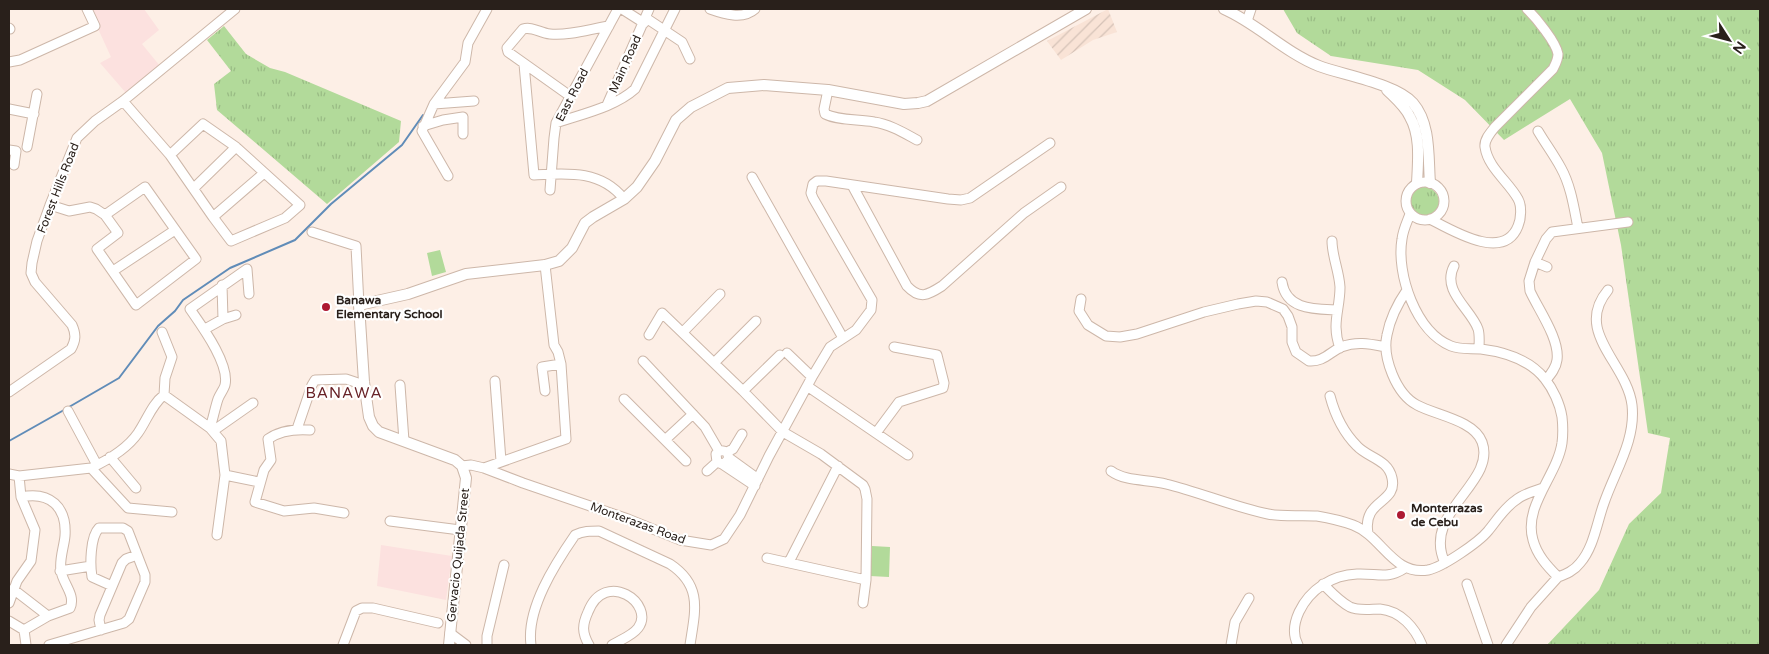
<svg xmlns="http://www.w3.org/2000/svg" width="1769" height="654" font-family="'Varela Round',sans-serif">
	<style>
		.commercial { fill: #fce1df }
		.industrial { fill: url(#industrial-furrows) }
		.grass { fill: url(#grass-tufts) }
		.green { fill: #b2da9a }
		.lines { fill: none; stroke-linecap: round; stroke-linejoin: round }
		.stream { stroke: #608cb8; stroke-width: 2 }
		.minor-casing { stroke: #cdb7a9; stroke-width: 11 }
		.tertiary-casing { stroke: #cdb7a9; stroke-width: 12 }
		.minor { stroke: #fff; stroke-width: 9 }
		.tertiary { stroke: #fff; stroke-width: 10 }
		.poi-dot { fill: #ad1932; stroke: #fff; stroke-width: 2 }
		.labels { text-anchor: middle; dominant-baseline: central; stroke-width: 4.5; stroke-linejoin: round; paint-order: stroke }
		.street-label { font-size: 12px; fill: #29201b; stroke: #fff }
		.poi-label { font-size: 12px; font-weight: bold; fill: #29201b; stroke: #fff; text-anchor: start }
		.quarter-label { font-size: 15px; letter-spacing: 1px; fill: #682227; stroke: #fff }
	</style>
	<defs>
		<pattern id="industrial-furrows" width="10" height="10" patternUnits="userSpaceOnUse" patternTransform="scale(1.25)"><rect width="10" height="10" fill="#f9e3d6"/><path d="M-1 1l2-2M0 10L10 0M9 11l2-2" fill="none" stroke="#d5c2b7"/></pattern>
		<pattern id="grass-tufts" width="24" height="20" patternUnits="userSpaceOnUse" patternTransform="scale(1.25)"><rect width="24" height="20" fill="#b2da9a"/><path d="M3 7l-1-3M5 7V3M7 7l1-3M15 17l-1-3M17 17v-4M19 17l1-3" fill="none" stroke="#99bb84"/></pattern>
	</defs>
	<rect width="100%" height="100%" fill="#fdefe6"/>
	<path class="commercial" d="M89 9H144L159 30 142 44 160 66 126 93 100 63 111 57Z
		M381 545 452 556 446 600 377 586Z"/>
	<path class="industrial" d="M1108 9 1117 32 1093 40 1061 60 1047 41Z"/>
	<path class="grass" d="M1283 9H1760V645H1547L1599 590 1629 524 1661 493 1670 438 1648 433 1621 245 1602 153 1570 99 1504 140 1465 100 1418 70 1331 56 1297 33Z
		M224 26 246 54 270 68 285 72 401 121 399 142 327 204 217 110 214 84 231 71 207 40Z
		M1409 202a15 15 0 1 1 30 0a15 15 0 1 1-30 0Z"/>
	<path class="green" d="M440 250 446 272 432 276 427 253Z
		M872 546 890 547 889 577 870 576Z"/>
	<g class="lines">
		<path class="stream" d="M69 407 119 378 158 326 175 311 183 300 230 268 295 240 331 204 402 145 423 115
			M9 441 64 410"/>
		<defs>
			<path id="minor" d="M622 9 644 23
				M710 9C724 14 743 20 755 9
				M646 18 682 42 690 59
				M1247 21 1251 9
				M9 28 10 29
				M9 62 20 60 95 26 87 9
				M524 64 534 175C568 173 601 170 624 199
				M828 90 824 109 825 114C839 121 859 119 874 122 889 124 904 133 917 140
				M570 96 508 52 507 48 523 29C532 26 540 33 550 34 569 36 590 29 609 26
				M123 101 170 155 213 217 231 241 285 218 300 205 236 147 203 124 170 155
				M434 104 474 101
				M607 105 649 9
				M9 109 34 114
				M556 123C582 114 615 107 635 89L675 9
				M423 126 443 120 463 117V134
				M1538 131C1545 143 1554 155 1561 168 1571 186 1574 208 1578 228
				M27 147 37 94
				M9 150 16 151 14 165
				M448 176 422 131 434 104 465 62 468 43 487 9
				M752 177 843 338
				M1406 201a19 19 0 1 1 38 0a19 19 0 1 1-38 0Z
				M852 185 907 286C920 300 928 295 942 286L1024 213 1061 187
				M194 188 236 147
				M550 190 554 138 556 123 618 9
				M50 205 69 211 90 207 96 209 105 215 118 233 97 249 136 305 196 259 145 187 105 215
				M1410 214C1407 222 1403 230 1402 239 1396 274 1416 332 1451 346 1461 350 1471 348 1481 349 1505 352 1530 360 1545 379 1553 389 1560 404 1562 417 1563 426 1563 435 1562 443 1557 476 1523 506 1533 540 1537 555 1547 566 1558 577L1531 607 1506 645
				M213 217 264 173
				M1430 219C1453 231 1504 262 1518 226 1521 219 1522 206 1518 199 1509 182 1488 168 1485 147 1484 140 1490 133 1495 127L1553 69C1555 65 1558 60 1558 54 1556 42 1536 18 1527 9
				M312 232 356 246 359 305
				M1332 241C1332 256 1339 271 1340 287 1340 310 1331 324 1340 348
				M1535 262 1546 239 1552 232 1628 222
				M545 265 554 345 558 352 561 364
				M1454 266C1441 291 1471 309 1478 329 1480 335 1479 343 1479 349
				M113 271 175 230
				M1282 282C1286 310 1315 309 1336 310
				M222 285 223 319
				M1407 290C1398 303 1390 319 1387 335 1382 357 1396 394 1417 405 1435 415 1474 420 1482 442 1497 483 1421 512 1445 563
				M1081 299 1079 311 1088 325 1106 336 1120 337 1137 334 1204 312 1238 304 1256 301 1267 302 1283 309 1288 316 1292 327V342L1296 352 1309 361C1323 362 1329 353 1341 347 1357 341 1370 344 1386 347
				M205 329 223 319 236 315
				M162 332 172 357 165 378 164 395
				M683 332 720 294
				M649 335 662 313 743 391 783 432 821 454 863 485 865 489 867 499 866 580 863 603
				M787 353 812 377
				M643 361 705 427 719 451
				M714 363 756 321
				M1546 380C1551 374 1556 368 1557 360 1560 339 1538 309 1530 291L1529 281 1535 262 1547 267
				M495 381 501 461
				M400 385 404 441
				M807 386 908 455
				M743 391 780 355
				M9 392 71 349C76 340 76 334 72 325L35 282 31 273 32 263 37 241 50 205 77 138 95 121 123 101 235 9
				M1330 396C1335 415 1343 432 1357 446 1368 458 1388 459 1392 478 1398 504 1362 499 1368 533
				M624 399 686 461
				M68 411 97 465
				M210 428C213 419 215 408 218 399 220 394 224 389 225 385 230 364 201 325 190 309L247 269 249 294
				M297 429 312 385 315 380 346 379 364 385
				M310 430C295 429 281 430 268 439L271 460 264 470 255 502 284 511 314 508 344 513
				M213 431 253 403
				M876 433 899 402 943 388 944 383 937 355 894 347
				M665 440 693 414
				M727 452 733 449 742 434
				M110 457 136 488
				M729 458 726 462 722 464 717 462 716 454C720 450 722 450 727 452L729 458 758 479
				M722 464 755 486
				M462 466 471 465 484 468 523 483 628 519 680 540 711 545 724 539 740 515 769 456 812 377 830 347 856 330 871 310 872 300 813 198 811 193 813 184 817 181H826L948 199 961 200 970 198 1050 143
				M91 468 128 508 172 512
				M484 468 566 439 561 364 542 367 545 391
				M707 471 717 462
				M1111 471C1126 482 1148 479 1166 484 1199 492 1234 507 1268 514 1284 517 1300 515 1317 516 1329 518 1342 521 1353 525 1382 536 1393 576 1428 570 1443 567 1479 542 1488 531 1497 520 1504 508 1516 500 1523 494 1534 491 1543 488
				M9 474 19 476 91 468C108 460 127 449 138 433 147 420 152 404 164 395L210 428 221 441 225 475 217 535
				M225 475 259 482
				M21 497C50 491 67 507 65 536 64 547 59 560 61 571 63 584 76 595 70 608L48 616 24 630
				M390 521 460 530
				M767 558 866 580
				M789 562 838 466
				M60 571 91 566
				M1558 577C1566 574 1574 571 1580 563 1594 547 1597 522 1604 503 1615 471 1636 440 1632 405 1627 363 1573 332 1608 290
				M1323 584C1332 593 1339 601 1350 607 1358 611 1371 609 1380 609 1401 611 1415 628 1422 645
				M1467 584 1488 645
				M13 589 48 616
				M9 603 17 581 31 561 35 530 21 497 19 476
				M9 621 24 630 26 645
				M101 630 99 620 100 615 122 563 126 559 137 555
				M450 633 466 645
				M49 645 124 623 129 619 145 582V575L128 531 123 528H99C90 537 90 565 92 577L112 586
				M343 645 356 611 362 608H373L438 623
				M487 645V636L504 565
				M531 645C526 609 555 564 575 535 583 531 590 531 599 531L670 564C703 586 695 611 690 645
				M589 645C582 633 582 625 588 612 605 568 656 604 638 628 632 636 620 640 612 645
				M1231 645 1235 622 1249 598
				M1298 645C1292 634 1294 623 1299 612 1310 589 1332 575 1357 574 1377 573 1387 580 1405 568"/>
			<path id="tertiary" d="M1224 9C1258 24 1284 52 1319 66 1343 75 1397 84 1413 103 1431 124 1428 157 1430 183
				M1387 90C1395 98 1405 106 1410 117 1421 136 1418 162 1417 183
				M449 645 466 478 462 466 455 460 379 432 373 426 369 417 364 382 359 305 408 294 466 274 545 265 559 261 572 248 585 223 593 217 624 199 637 187 655 161 676 120 691 107 728 88 764 85 828 90 904 104 918 103 927 101 1086 9"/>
		</defs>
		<use href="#minor" class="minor-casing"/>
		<use href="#tertiary" class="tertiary-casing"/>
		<use href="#minor" class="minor"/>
		<use href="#tertiary" class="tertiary"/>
	</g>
	<g class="poi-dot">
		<circle cx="326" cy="307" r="5"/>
		<circle cx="1401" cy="515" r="5"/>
	</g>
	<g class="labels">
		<g class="street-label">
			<text transform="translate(625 64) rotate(-66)">Main Road</text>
			<text transform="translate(572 95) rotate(-63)">East Road</text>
			<text transform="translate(58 188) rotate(-69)">Forest Hills Road</text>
			<text transform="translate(638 523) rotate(20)">Monterazas Road</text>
			<text transform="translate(458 555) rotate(-84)">Gervacio Quijada Street</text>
		</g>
		<g class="poi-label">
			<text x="336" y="300">Banawa<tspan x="336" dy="14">Elementary School</tspan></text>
			<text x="1411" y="508">Monterrazas<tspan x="1411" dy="14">de Cebu</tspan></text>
		</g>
		<g class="quarter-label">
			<text x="344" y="393">BANAWA</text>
		</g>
	</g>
	<rect width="1769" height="654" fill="none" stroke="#29201b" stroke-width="20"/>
	<g transform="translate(1729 40) rotate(126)" stroke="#ffffff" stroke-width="4" paint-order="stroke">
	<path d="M0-4L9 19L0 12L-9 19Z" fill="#29201b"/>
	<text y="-8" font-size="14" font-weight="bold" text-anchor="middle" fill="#29201b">N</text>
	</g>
</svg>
